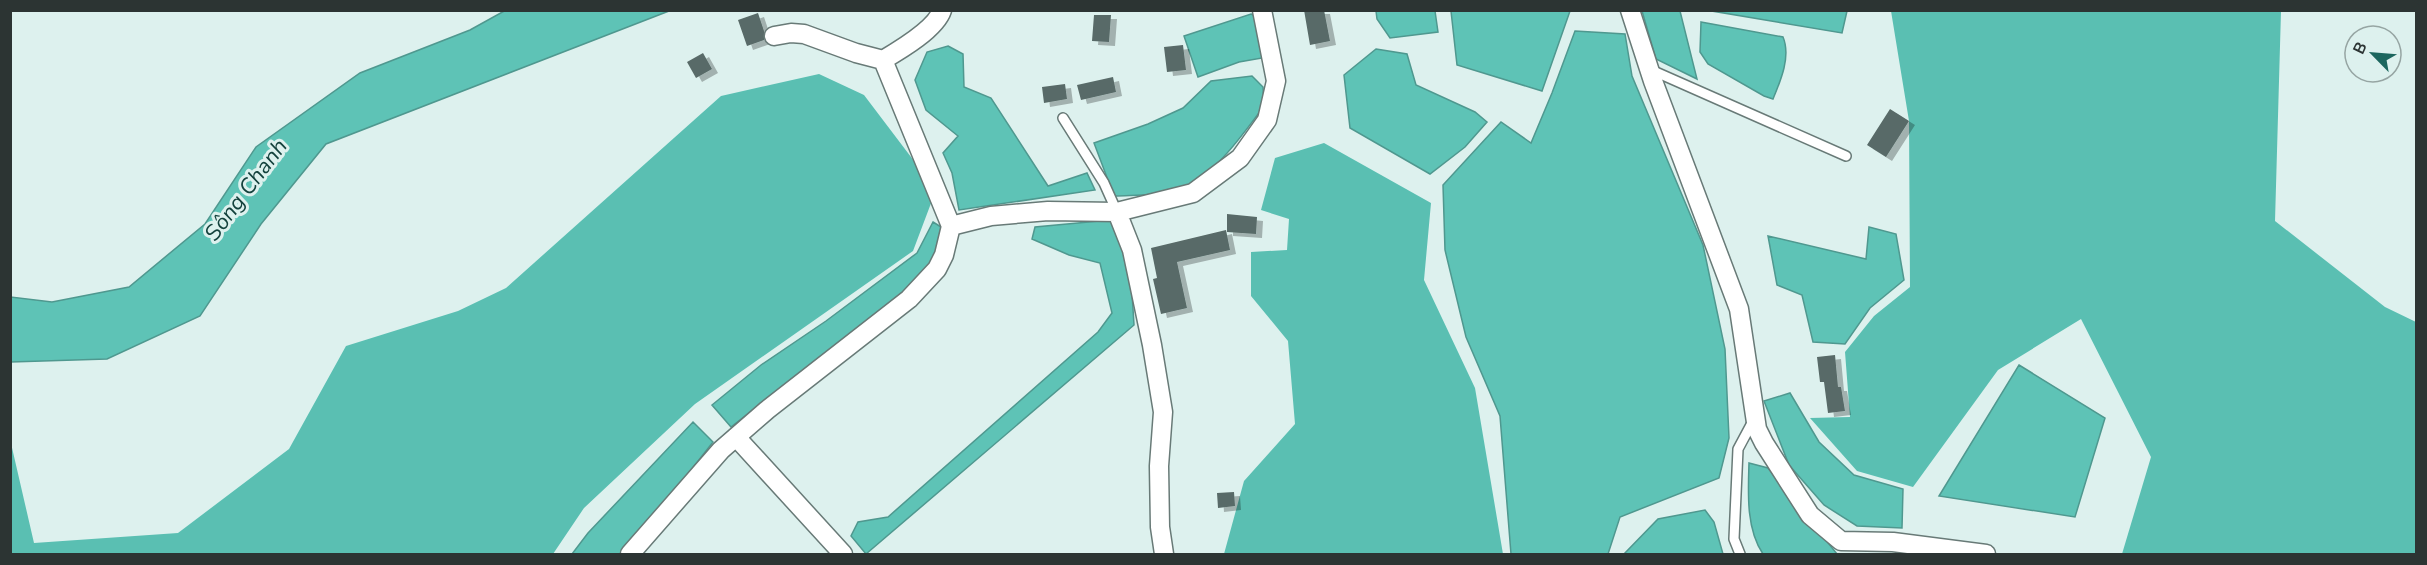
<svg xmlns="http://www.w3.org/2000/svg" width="2427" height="565" font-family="'Nunito Sans',sans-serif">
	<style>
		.forest { fill: #5abfb2 }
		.water { fill: #5ec3b6; stroke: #4f988f; stroke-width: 1.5 }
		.building { fill: #586a67; filter: url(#shadow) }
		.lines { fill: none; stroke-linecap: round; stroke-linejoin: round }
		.lane-casing { stroke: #687a77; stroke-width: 12 }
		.street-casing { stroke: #687a77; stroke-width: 21 }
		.lane { stroke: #fff; stroke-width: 9 }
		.street { stroke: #fff; stroke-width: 18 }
		.labels { text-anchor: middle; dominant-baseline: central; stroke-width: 6; stroke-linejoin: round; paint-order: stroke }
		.water-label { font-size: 22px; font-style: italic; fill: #14423d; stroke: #ddf1ee }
	</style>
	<defs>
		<filter id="shadow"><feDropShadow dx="6" dy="4" stdDeviation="0" flood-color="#0004"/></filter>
	</defs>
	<rect width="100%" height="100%" fill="#ddf1ee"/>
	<path class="forest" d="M1891 11H2281L2275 221 2385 307 2416 322V554H2122L2151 457 2081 319 1998 370 1913 487 1857 471 1810 418 1850 417 1845 352 1874 316 1910 287 1909 121Z
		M819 74 864 95 936 190 913 251 695 404 584 508 553 554H11L10 439 34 543 178 533 289 449 346 346 458 311 506 288 721 96Z
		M1324 143 1431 203 1424 280 1475 388 1503 554H1224L1244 481 1295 424 1288 341 1251 296V252L1287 250 1289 219 1261 210 1275 158Z"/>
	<path class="water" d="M506 10 669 11 326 144 261 224 200 316 107 359 11 362V297L52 302 129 287 205 224 256 147 360 73 470 30Z
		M1376 11H1435L1438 32 1390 38 1377 19Z
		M1451 11H1570L1542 91 1457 65Z
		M1642 11H1680L1697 79 1656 59Z
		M1847 11 1842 33 1712 11V10Z
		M1251 14 1257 17 1268 57 1239 62 1198 77 1184 36Z
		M1701 22 1783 37C1791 56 1781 80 1773 99L1764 96 1708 64 1700 52Z
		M1575 31 1625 34 1632 76 1703 245 1725 349 1729 438 1719 478 1620 517 1608 554H1511L1500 416 1466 337 1445 250 1443 185 1501 122 1531 143 1552 93Z
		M948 46 963 54 964 87 991 98 1048 186 1087 173 1095 190 959 210 952 173 943 153 958 136 926 110 915 80 927 52Z
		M1376 49 1407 54 1416 85 1475 112 1487 122 1465 147 1430 174 1350 128 1344 75Z
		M1252 76 1263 87 1264 106C1241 137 1209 184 1170 192 1152 196 1132 195 1114 196L1094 143 1148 124 1183 108 1211 81Z
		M1110 220 1130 261 1134 325 866 554 851 536 858 522 888 517 1098 332 1112 313 1100 263 1069 255 1032 239 1035 227Z
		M933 222 941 227 938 253 916 282 731 427 712 405 761 365 826 321 917 253Z
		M1869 227 1896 234 1904 280 1870 308 1845 344 1813 342 1802 295 1777 285 1768 236 1866 259Z
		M2019 365 2105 418 2075 517 1939 496Z
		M1790 393 1819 442 1854 475 1903 489 1902 528 1857 526 1824 505 1789 465 1764 401Z
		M693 422 713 442 625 554H572L588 533Z
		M1749 463 1768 468 1837 554H1763C1746 529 1748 493 1749 463Z
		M1705 510 1714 522 1723 554H1624L1658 519Z"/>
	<path class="building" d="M1304 10H1324L1330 41 1310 45Z
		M758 13 764 31V40L747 46 738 20Z
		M1094 15H1111L1109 42 1092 41Z
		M1183 45 1186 70 1167 72 1164 47Z
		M703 53 712 69 696 78 687 62Z
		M1113 77 1116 92 1081 100 1077 85Z
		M1065 84 1067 99 1044 103 1042 87Z
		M1890 109 1909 121 1886 157 1867 145Z
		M1227 214 1257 217 1256 234 1227 232Z
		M1226 230 1230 250 1177 262 1187 308 1161 314 1153 279 1157 278 1151 248Z
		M1835 355 1838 387H1841L1845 411 1828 413 1824 382H1820L1817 357Z
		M1234 492 1235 506 1218 508 1217 493Z"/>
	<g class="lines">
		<defs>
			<path id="lane" d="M1649 69 1846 156
				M1063 118 1104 183 1117 212
				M1740 554 1734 539 1738 449 1753 421"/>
			<path id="street" d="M1630 10 1653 81 1739 309 1757 429 1764 443 1810 515 1841 541 1893 542 1986 554
				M774 36 791 33 804 34 856 53 883 60C900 50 936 29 942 10
				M1117 212 1132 250 1152 345 1163 412 1159 466 1160 527 1164 554
				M951 226 991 216 1048 211 1117 212 1193 193 1240 158 1267 120 1276 81 1262 10
				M736 437 843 554
				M630 554 721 450 767 410 909 299 937 269 944 255 951 226 883 60"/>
		</defs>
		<use href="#lane" class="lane-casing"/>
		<use href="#street" class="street-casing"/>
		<use href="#lane" class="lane"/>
		<use href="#street" class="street"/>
	</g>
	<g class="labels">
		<g class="water-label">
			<text transform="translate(246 190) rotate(-53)">Sông Chanh</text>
		</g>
	</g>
	<rect width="2427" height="565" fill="none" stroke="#2c3433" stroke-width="24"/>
	<g transform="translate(2373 54) rotate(295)"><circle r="28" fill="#ddf1ee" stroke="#96a5a3" stroke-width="1.5"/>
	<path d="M0-4.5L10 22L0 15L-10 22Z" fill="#1c665e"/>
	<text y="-9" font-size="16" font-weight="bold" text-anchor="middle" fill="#2c3433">B</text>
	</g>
</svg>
